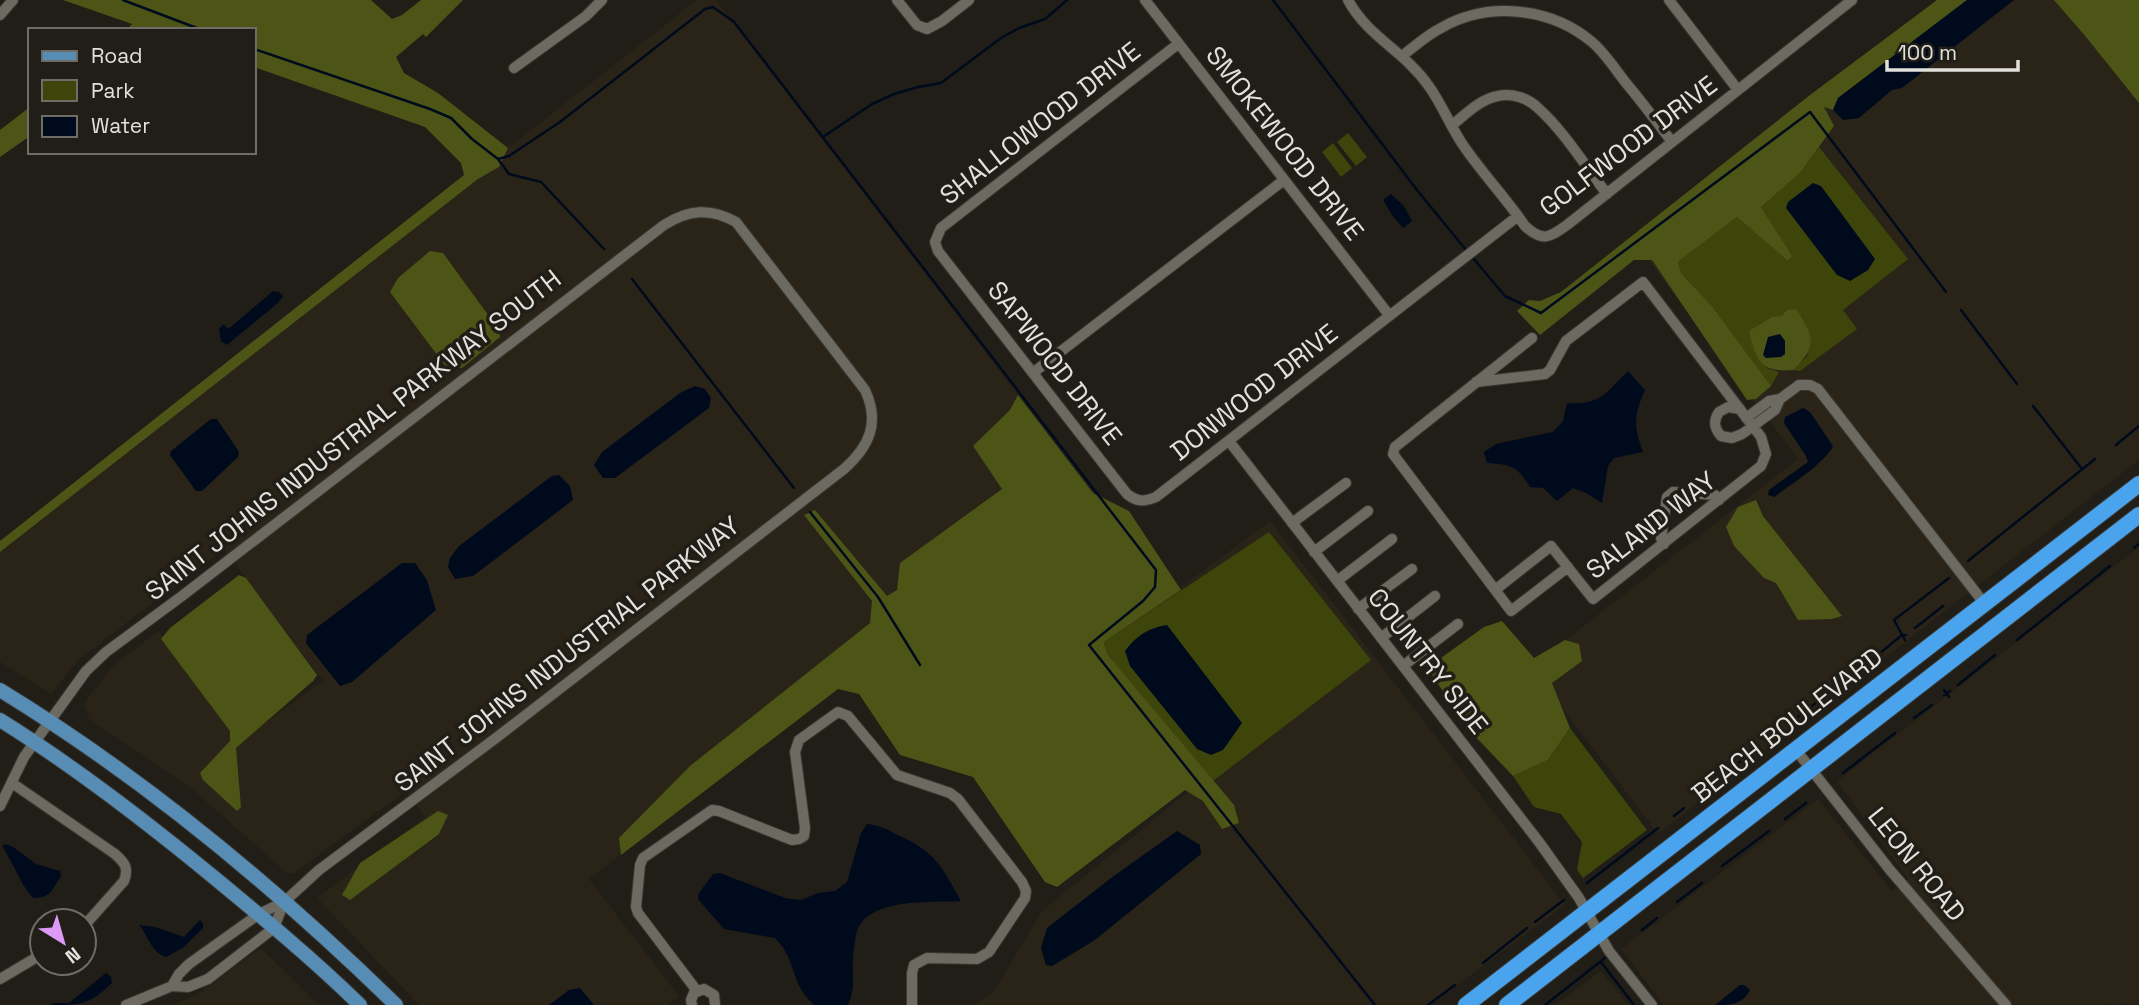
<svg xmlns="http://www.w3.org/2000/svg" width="2139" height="1005" font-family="'Space Grotesk',sans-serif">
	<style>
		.built { fill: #292417 }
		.green { fill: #3d450b }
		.forest { fill: #4c5516 }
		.water { fill: #000a1d }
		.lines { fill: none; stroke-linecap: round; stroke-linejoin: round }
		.stream { stroke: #000a1d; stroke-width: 2.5 }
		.minor-casing { stroke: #3a3834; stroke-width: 12 }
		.major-casing { stroke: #3a3834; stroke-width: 16 }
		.highway-casing { stroke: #3a3834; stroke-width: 18 }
		.minor { stroke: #6d6a61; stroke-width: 10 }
		.major { stroke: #578cb5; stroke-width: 14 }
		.highway { stroke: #49a3ed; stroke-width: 16 }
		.labels { text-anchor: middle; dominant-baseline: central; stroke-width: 7; stroke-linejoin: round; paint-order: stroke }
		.street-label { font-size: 26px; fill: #e2e1dc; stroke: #211e17 }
	</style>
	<rect width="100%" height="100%" fill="#211e17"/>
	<path class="built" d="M697 0H716L1093 493 589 879 679 996 667 1005H419L317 898 425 817 406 791 294 873H287L191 788 89 719 84 703 113 666 158 631 243 739 324 680 317 674 224 549 79 659 51 694 0 662V552L478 179 499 167 508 148Z
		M1951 0H2066L2139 94V460L1658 834 1531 667 1798 459 1633 240Z
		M1270 521 1565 905 1431 1005H975L995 990 1042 911 1195 786 1093 653Z
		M2139 547V1004L1664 1005 1621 949 1818 799 1892 891 1908 879 1837 781Z
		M261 948 319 1005H172L196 995Z
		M1601 971 1628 1005H1555Z"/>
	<path class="green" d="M1348 133 1367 157 1356 166 1337 142Z
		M1333 143 1352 168 1341 177 1322 152Z
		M1819 147 1908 259 1843 310 1857 329 1800 371 1794 370 1809 354 1766 368 1779 372 1771 386 1712 306 1681 273 1678 262 1737 217 1789 261 1791 256 1761 207 1800 173Z
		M1269 532 1371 660 1213 781 1107 655 1104 642Z
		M1570 728 1647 830 1583 878 1577 870 1582 842 1561 814 1534 807 1513 776 1548 760Z"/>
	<path class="forest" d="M63 0H371L392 19 402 15 421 0H463L426 37 423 34 396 57 404 73 438 93 508 148 499 167 478 179 0 552V541L464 175 461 163 425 127 254 67V30H126L132 24Z
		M1937 0H1967L1838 98 1833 110 1824 107 1834 126 1800 173 1761 207 1792 256 1788 261 1737 217 1678 262 1681 273 1712 306 1771 386 1756 399 1747 400 1652 260H1634L1540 335 1517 311 1529 300 1540 301 1561 292 1810 95Z
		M2054 0H2139V103L2086 37Z
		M30 107V136L0 157V130Z
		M430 251 443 253 499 330 500 337 462 368H447L390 292 398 278Z
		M1796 309C1814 338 1818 344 1794 370 1761 373 1756 361 1749 331L1772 317 1782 316 1787 310Z
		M1018 395 1093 493 1129 511 1181 590 1104 642 1107 654 1234 805 1239 823 1222 829 1203 801 1185 790 1057 887 1045 882 973 777 900 755 859 694 838 689 621 855 619 838 690 766 870 623 872 601 804 515 815 510 887 596 897 590 900 563 1002 489 973 446 1010 410Z
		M1756 500 1763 516 1842 616 1832 619 1798 620 1776 583 1764 578 1734 546 1726 527 1738 507Z
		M239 575 246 578 317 675 313 681 236 748 241 807 237 811 203 780 200 773 230 741V731L161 639 170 628Z
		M1502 621 1534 658 1565 640 1579 644 1582 661 1552 683 1570 728 1548 760 1513 776 1471 732 1427 668 1484 627Z
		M438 811 448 815 439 834 350 900 342 895 360 863Z"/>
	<path class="water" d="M1967 0H2014L1902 88 1892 90 1859 118 1843 120 1833 110 1838 98Z
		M1813 183 1821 186 1875 259 1868 270 1850 281 1837 275 1786 208 1788 202Z
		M1391 194 1404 206 1412 221 1403 228 1392 215 1383 200Z
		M273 291 279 292 283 296 278 303 227 345 221 341 219 328 224 324 227 328 231 327Z
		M1780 334 1785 341V354L1781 357 1766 358 1763 355 1768 337Z
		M1628 371 1645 390C1634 415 1633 425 1643 452L1614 458 1608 466 1602 503 1586 493 1573 488 1557 501 1543 488 1530 487C1516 465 1512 465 1487 463L1484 452 1496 444 1553 432 1563 421 1567 403C1602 405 1605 393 1628 371Z
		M695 386 705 389 711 398 709 408 615 478H603L594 465 602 452 680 393Z
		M1803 408 1810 412 1833 446C1824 464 1790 485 1774 497L1768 495 1769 490 1808 462 1806 456 1784 423 1785 417Z
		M211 419H217L239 452 238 457 202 491H196L170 455 171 451Z
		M559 475 570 486 573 500 473 576 455 579 448 567 450 558 459 546 552 476Z
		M402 563H415L427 580 436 610 352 682 340 686 306 643 307 635Z
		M1167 625 1242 723 1223 750 1211 755 1197 749 1130 666 1125 651C1136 636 1148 628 1167 625Z
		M867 824C879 825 888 830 898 835 937 853 941 866 961 901 932 903 869 897 857 931 855 938 854 949 853 957 852 977 856 986 848 1005H814C793 985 797 973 785 951 783 946 778 942 775 938L724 929 698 899 699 893 713 874 720 873 785 898 801 900 818 893 835 891 847 882 861 833Z
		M1177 831 1200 845 1201 854 1095 940 1052 966 1046 965 1041 948 1047 928 1111 878Z
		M5 844 13 847 36 864 60 871 61 876C52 889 52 898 33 898 19 882 13 862 2 846Z
		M200 920 203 923V928L184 947 166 957C151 952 149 937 139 925L155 927 184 937Z
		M106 973 111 977 112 983C89 1005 82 1005 51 1005L53 1003H69Z
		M1740 985H1744L1750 990C1742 1005 1730 1005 1715 1005Z
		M580 988 594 1005H549L569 990Z"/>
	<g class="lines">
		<path class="stream" d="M123 0 202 30
			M1273 0 1417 190 1466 250
			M254 49 430 109 451 118 472 139 498 159 509 156 560 122 705 9 713 7 734 22 1156 570 1155 587 1143 601 1089 645 1375 1005
			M823 137 872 104 894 94 918 87 941 83 1001 38 1019 28 1045 19 1067 0
			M498 159 509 174 541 182 604 249
			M1473 258 1505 296 1541 313 1810 112 1946 292
			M632 279 794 488
			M1961 310 2017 384
			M2033 406 2082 469
			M2116 445 2139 426
			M810 512 878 597 920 665
			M2134 548 2139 544
			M1968 561 2095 459
			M1915 628 1943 606
			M1905 640 1894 620 1949 578
			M2017 640 2110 566
			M1873 659 1902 635H1906
			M1958 685 1995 655
			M1944 690 1949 697
			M1944 695 1950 691
			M1914 718 1932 705
			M1795 719 1861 668
			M1737 764 1757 749
			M1843 773 1895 733
			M1699 796 1705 791
			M1674 816 1684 808
			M1785 819 1806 803
			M1722 866 1769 831
			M1587 883 1658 828
			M1677 902 1702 883
			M1535 922 1564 900
			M1642 930 1657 918
			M1601 962 1634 1005
			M1483 963 1527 928
			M1428 1005 1455 985
			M1545 1005 1605 958"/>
		<defs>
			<path id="minor" d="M897 0 917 25 927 29 942 21 969 0
				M1145 0 1389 315
				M1348 0C1367 36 1405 52 1428 85 1442 104 1450 126 1463 145 1482 173 1506 198 1525 226 1542 242 1549 238 1567 225L1852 0
				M1669 0 1738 90
				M0 15 13 0
				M1178 44 941 228 935 242 938 251 1127 494C1137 502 1144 502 1156 497L1518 216
				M1402 56C1415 46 1427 35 1441 28 1488 1 1550 7 1592 42 1605 53 1615 69 1626 83 1642 102 1657 122 1672 142
				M514 68 586 16 602 0
				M1452 125C1465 115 1480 99 1498 96 1512 93 1528 98 1538 108 1564 131 1585 166 1607 194
				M1532 338 1395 447 1393 454 1511 611 1568 567
				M1034 372 1284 180
				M1476 382 1545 374 1550 370 1566 341 1643 282 1761 437 1766 454 1761 466 1593 599 1551 546 1495 590
				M1740 409 1728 407 1719 412C1713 421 1714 428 1721 436L1732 438 1742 434 1775 410 1780 399
				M1746 418 1769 401 1780 399 1799 385H1810L1818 389 1984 603
				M1229 441 1539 842 1579 898 1609 951 1652 1005
				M1292 523 1346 483
				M1664 544 1661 538 1667 497 1673 492 1715 495 1719 500
				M1314 552 1368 511
				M1337 581 1392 539
				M1358 609 1412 569
				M1381 638 1435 596
				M1403 666 1458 624
				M1796 750 1890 870 2006 1005
				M12 783 115 854C125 863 129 868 124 881L84 926
				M0 806 24 757 86 671 106 652 182 596 664 225C688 210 710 207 736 222L865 390C880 422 870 446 844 469L496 738 319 870 284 902 259 914 189 964 179 974 172 986
				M0 979 42 954
				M697 991 638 913 636 907 640 865 643 858 712 810 719 811 792 840 799 839 804 836 805 828 795 752 799 740 838 712 848 716 897 775 950 793 958 799 1022 882 1026 891 1025 898 989 952 977 959 927 958 914 965 912 973V1005
				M126 1005 172 986 188 987 208 979 274 928 284 902
				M692 1005 691 1000 694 993 704 989 714 995 715 1005"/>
			<path id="major" d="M0 690C141 776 278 890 396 1005
				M0 720C74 766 144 820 211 875 262 917 313 959 360 1005"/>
			<path id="highway" d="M1466 1005 2139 484
				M1507 1005 2139 515"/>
		</defs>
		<use href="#minor" class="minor-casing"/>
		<use href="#major" class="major-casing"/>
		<use href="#highway" class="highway-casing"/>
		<use href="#minor" class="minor"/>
		<use href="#major" class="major"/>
		<use href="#highway" class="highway"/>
	</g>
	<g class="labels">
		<g class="street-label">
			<text transform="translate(1040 123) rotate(-38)">SHALLOWOOD DRIVE</text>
			<text transform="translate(1285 143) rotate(52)">SMOKEWOOD DRIVE</text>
			<text transform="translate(1628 146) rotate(-37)">GOLFWOOD DRIVE</text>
			<text transform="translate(1055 363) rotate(52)">SAPWOOD DRIVE</text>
			<text transform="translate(1254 392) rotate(-38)">DONWOOD DRIVE</text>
			<text transform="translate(353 435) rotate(-38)">SAINT JOHNS INDUSTRIAL PARKWAY SOUTH</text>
			<text transform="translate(1651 525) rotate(-38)">SALAND WAY</text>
			<text transform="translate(567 654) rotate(-38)">SAINT JOHNS INDUSTRIAL PARKWAY</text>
			<text transform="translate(1428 661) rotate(52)">COUNTRY SIDE</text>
			<text transform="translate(1787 725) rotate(-38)">BEACH BOULEVARD</text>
			<text transform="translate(1917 864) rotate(51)">LEON ROAD</text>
		</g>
	</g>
	<rect x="28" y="28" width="228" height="126" fill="#211e17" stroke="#6e6c66" stroke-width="2"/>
	<rect x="42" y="51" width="35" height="10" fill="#578cb5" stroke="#6e6c66" stroke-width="2"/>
	<text x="91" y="63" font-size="21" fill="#e2e1dc">Road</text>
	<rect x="42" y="80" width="35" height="21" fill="#3d450b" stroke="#6e6c66" stroke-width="2"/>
	<text x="91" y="98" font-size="21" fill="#e2e1dc">Park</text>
	<rect x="42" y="116" width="35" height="21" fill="#000a1d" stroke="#6e6c66" stroke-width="2"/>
	<text x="91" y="133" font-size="21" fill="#e2e1dc">Water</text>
	<g transform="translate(63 942) rotate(143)"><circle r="33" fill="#211e17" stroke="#6e6c66" stroke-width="2"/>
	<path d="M0-5L12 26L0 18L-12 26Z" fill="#da9af6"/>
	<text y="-10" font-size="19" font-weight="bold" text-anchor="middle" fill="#e2e1dc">N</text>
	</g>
	<path d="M1887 60v10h131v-10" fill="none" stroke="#e2e1dc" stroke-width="3.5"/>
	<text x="1898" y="60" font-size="21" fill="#e2e1dc" stroke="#211e17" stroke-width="5" paint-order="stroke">100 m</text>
</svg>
